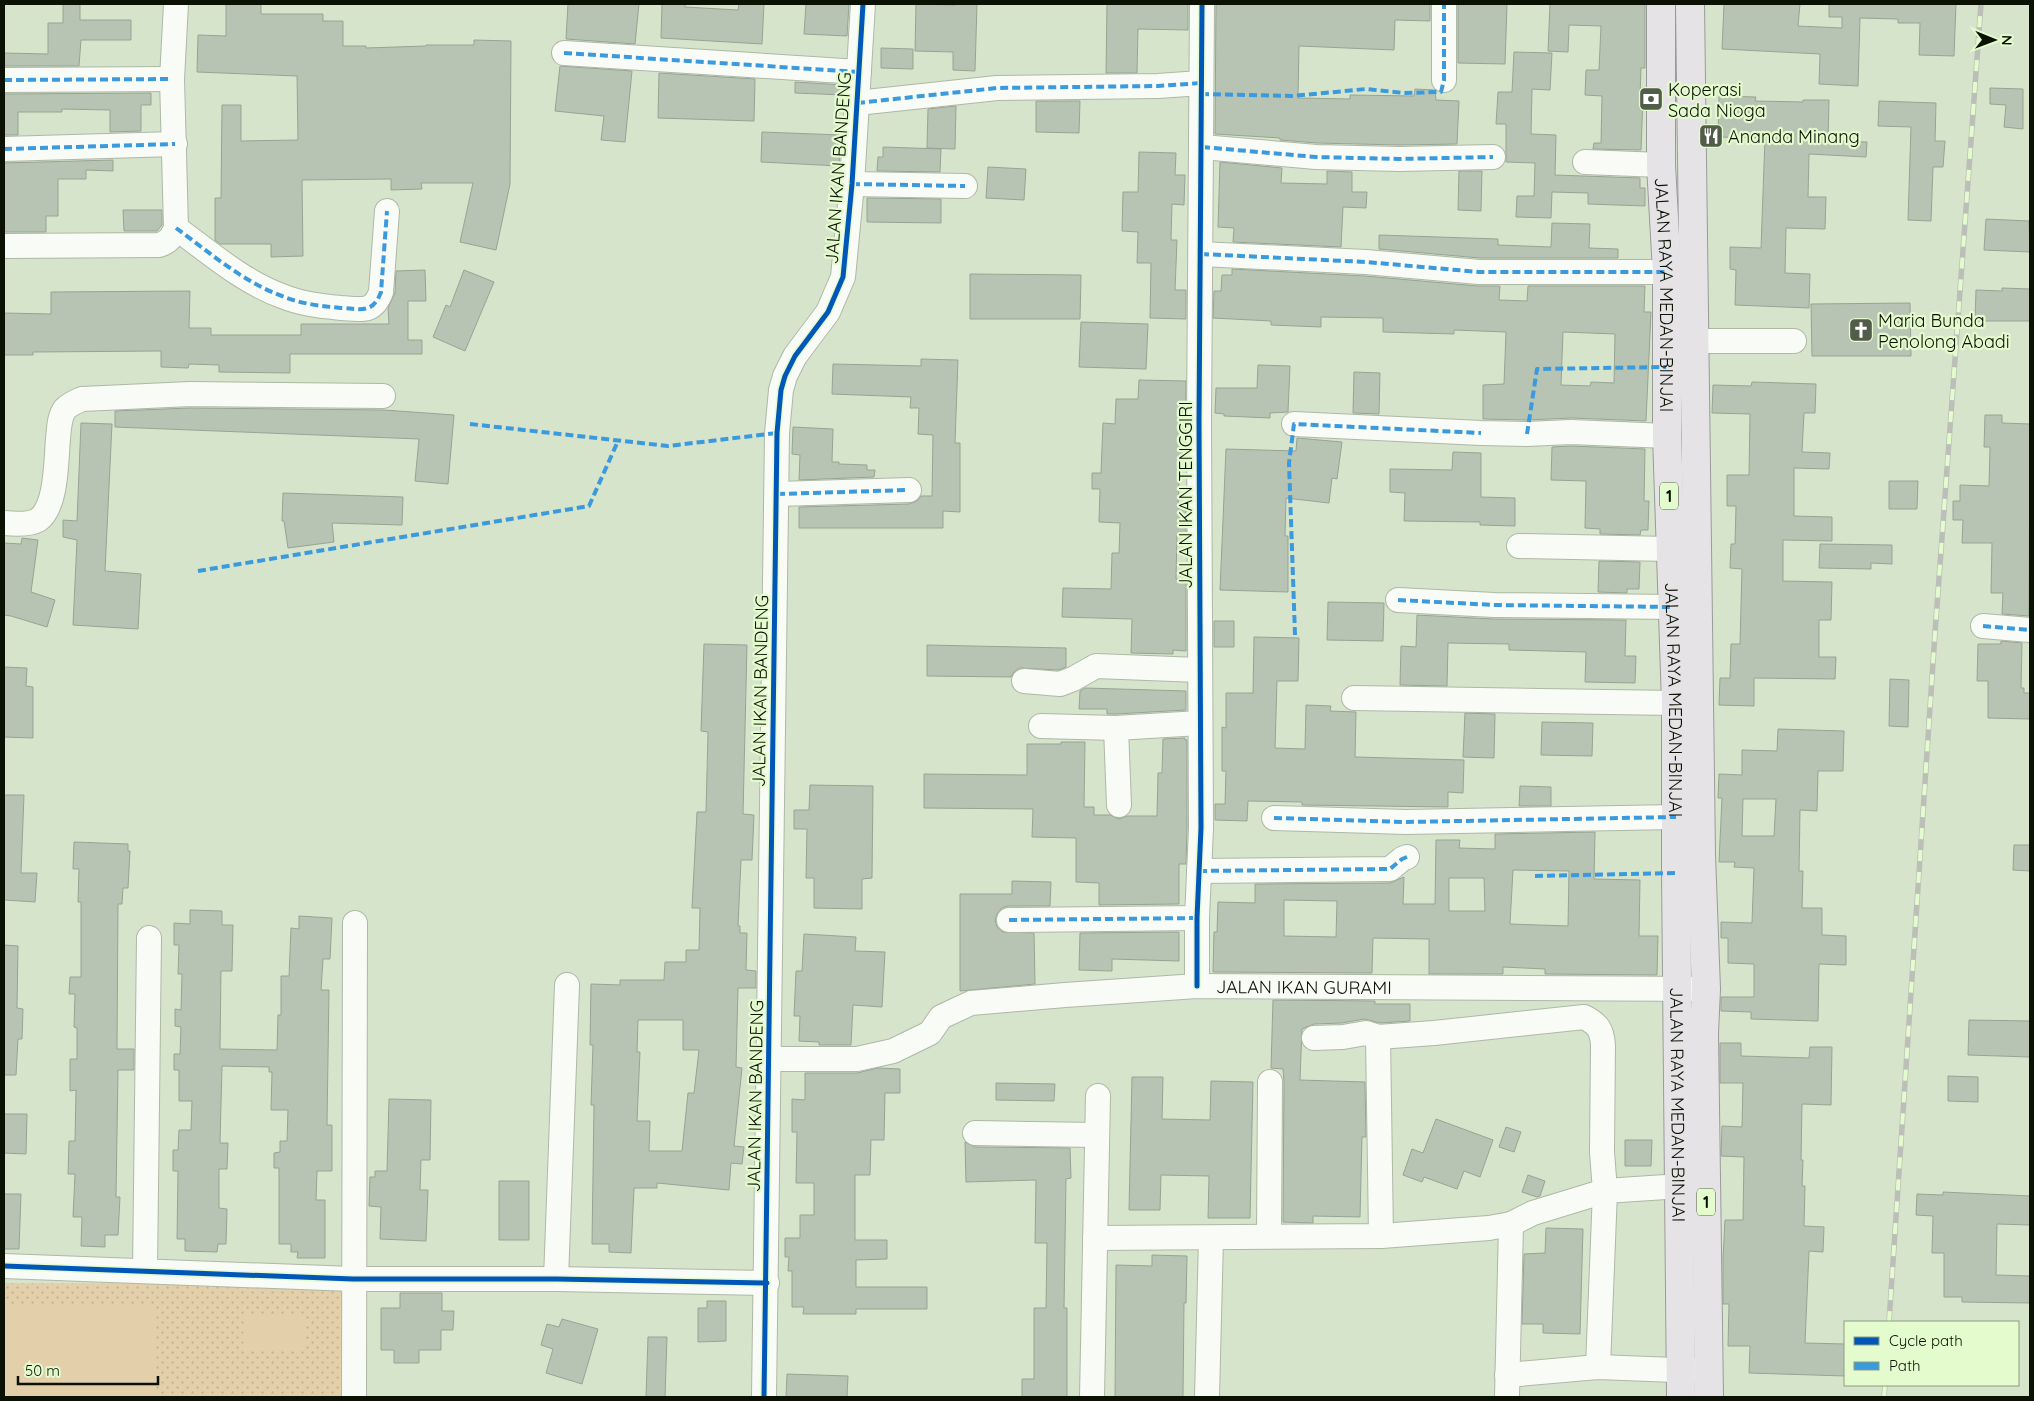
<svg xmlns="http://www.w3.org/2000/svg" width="2034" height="1401" font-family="Quicksand,sans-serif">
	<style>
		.park { fill: url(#park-dots) }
		.pitch { fill: #e3d0aa }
		.building { fill: #b7c4b3; stroke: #97a493; fill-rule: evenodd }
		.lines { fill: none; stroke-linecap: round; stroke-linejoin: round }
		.minor-casing { stroke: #aeb8a6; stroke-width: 26 }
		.major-casing { stroke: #9a9b99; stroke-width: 30 }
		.minor { stroke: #f9fbf7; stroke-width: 24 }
		.major { stroke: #e5e3e6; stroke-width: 28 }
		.rail-casing { stroke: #bbbfb8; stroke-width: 5.5 }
		.rail { stroke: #e4fbce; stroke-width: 4; stroke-dasharray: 11; stroke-linecap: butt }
		.quiet { stroke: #3a9add; stroke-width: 4; stroke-dasharray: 8 4; stroke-linecap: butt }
		.cycleway-casing { stroke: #e4fbce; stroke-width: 8 }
		.cycleway { stroke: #0057b8; stroke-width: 5 }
		.labels { text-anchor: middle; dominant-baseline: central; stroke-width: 4.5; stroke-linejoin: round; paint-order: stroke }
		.shield { fill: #e4fbce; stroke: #4c5841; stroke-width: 1 }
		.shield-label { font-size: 16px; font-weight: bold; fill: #0b1204 }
		.poi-label { font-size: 18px; fill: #0b1204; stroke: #e4fbce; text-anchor: start }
		.street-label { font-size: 18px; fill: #0b1204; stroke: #e4fbce }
	</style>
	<defs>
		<pattern id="park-dots" width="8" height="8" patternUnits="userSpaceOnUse" patternTransform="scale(1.25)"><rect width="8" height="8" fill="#e3d0aa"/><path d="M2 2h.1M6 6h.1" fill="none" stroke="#c1b291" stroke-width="1.8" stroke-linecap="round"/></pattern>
	</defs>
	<rect width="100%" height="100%" fill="#d7e4cc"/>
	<path class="park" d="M4 1283 344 1284V1397H4Z"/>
	<path class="pitch" d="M4 1306H156V1397H4Z
		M244 1315 306 1316 305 1349H243Z"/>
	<path class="building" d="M63 4H80V20H131V40H81L79 66H4V53L48 54V23H63Z
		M226 4H261V14H323V21H343V46H366V48L426 46V45H474V40L511 41 510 184 496 250 460 242 473 183H421L422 189 391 190V179L302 180 303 256 271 257V244H220L215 240V198H221L222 105H241V141L298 140 297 76 197 72 198 35 226 36Z
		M568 4H639L635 44 566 39Z
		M662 4H685V7L738 10 739 4H764L762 44 661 38Z
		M806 4H849L847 36 804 34Z
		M916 4 955 5V4H977L975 71 953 70V52L915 51Z
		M1107 4H1188V30L1138 29 1137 73H1106Z
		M1216 4H1430V21L1395 20 1394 50 1299 46 1298 98 1350 99V95L1414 96 1415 89 1435 90 1436 100 1459 101 1457 144 1399 145 1317 143 1280 140V138L1215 134Z
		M1458 4H1507L1505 64 1458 63Z
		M1550 4H1645V68H1641L1640 98H1643L1641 150 1593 149 1594 143H1601L1602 96 1585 95 1586 70H1599L1601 26 1569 25 1568 52 1548 51Z
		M1724 4H1800L1798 26 1842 28V17H1829V4H1956L1954 56 1919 55 1920 23H1898V19L1860 18 1858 86 1819 84 1820 54 1722 49Z
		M881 48 913 49V69L881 68Z
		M1514 52 1552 53 1550 90 1532 89 1531 134 1556 135 1555 175 1640 178V188H1645V206L1588 204V193L1552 192 1551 218 1516 217 1517 196H1534L1535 163 1506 162V124H1496L1498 92H1512Z
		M560 66 632 71 625 142 601 140 604 116 555 111Z
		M659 73 755 79 754 121 658 118Z
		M795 82 844 85V95L795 93Z
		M1990 88 2023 89V129L2004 127 2006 105 1990 104Z
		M151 93V105H141V131L110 132V110L62 109V112H18V135H4V94Z
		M1719 96 1756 97 1755 101 1803 102V100H1829L1828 141 1867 142 1866 157 1809 154 1808 197H1826L1825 229 1786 228 1785 273 1810 274 1809 308 1735 305 1736 270 1730 269V247L1761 248 1765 138 1718 137Z
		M1036 101H1080L1079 133 1036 132Z
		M1879 101 1936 103 1935 141H1945L1943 167H1933L1931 221 1908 220 1911 127 1878 126Z
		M956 106 955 149 927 148 928 109Z
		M762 132 841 135 839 166 761 162Z
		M883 147 941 149 940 172 877 171 878 157H883Z
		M1139 152 1176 153 1175 175H1185L1184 205 1172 204 1171 240H1177L1175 290H1186V319L1150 318 1151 263H1137L1138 232 1122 231 1123 192H1138Z
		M113 160V171L86 170V179H58V216H46V232H4V163Z
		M1220 162 1282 168 1281 183 1327 184V171L1352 172V192H1367L1366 208 1343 207 1341 247 1233 242 1234 228 1218 227Z
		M988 167 1026 169 1024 200 986 198Z
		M1459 171H1482L1481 211 1458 210Z
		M867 198 941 199V223L867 222Z
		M123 210H162V225L157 231H124Z
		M1986 219 2029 221 2030 252 1984 250Z
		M1552 223 1590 224 1589 248 1618 249V258H1480L1379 249V235L1498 239V245L1551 247Z
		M1232 269 1365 276 1478 286H1500L1499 300 1527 301 1528 286H1645L1644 312H1651L1646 421 1572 418 1527 420 1483 419V385L1504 384 1506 332 1454 330V334L1383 332V318L1321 317V327L1271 325V321L1213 318 1214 291H1221L1222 275H1232ZM1563 332 1615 334 1614 383 1591 382 1590 386 1561 385Z
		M425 270 426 301H408V340H422V354H290V373L219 372V365L189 364 188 368 161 367V351L33 352V355H4V313L51 314V292L190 291 189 328H211V335H301V324H389L388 308 395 293 396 271Z
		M464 270 494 282 465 351 433 337 446 305 450 307Z
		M970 274 1081 275 1080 319H970Z
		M2002 288 2030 289V321H1975L1976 290 2002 291Z
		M1910 303 1911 356H1812L1811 304Z
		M1081 322 1148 324 1146 369 1079 367Z
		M921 359 958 360 955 443H960V512L943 511V528H799V507L909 504 917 501 921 496H932L933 435 918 434 919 408H910L911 397 832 394 833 364 921 366Z
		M1258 365 1290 366 1288 412 1270 413V418L1224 416V414L1215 413 1216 388H1257Z
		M1354 372 1380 373 1379 414 1353 413Z
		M1139 380 1186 381 1185 457H1180L1178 508H1186V535H1177L1176 579H1186V651L1173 650V654L1131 653 1132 619 1062 617 1063 588 1111 589 1112 553H1119L1120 523 1099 522 1100 489H1092V473H1101L1103 423 1115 424 1116 399H1138Z
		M1752 382 1816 384 1815 413H1804L1802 452 1830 453 1829 469 1794 468V516L1832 517V541L1783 540V581L1832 582 1831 620H1819V657H1836L1835 679 1754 678V706L1719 705 1720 678H1730L1731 644H1740L1742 569 1730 568 1731 544H1735L1736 506H1727V475H1749L1750 414 1712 413 1713 385 1751 386Z
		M190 408 384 410 454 415 448 484 415 481 419 439 115 427V411Z
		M1985 415H2002V423L2030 424 2029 616 2002 614 2003 593H1991L1992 543H1962L1963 520H1953V501H1960V485L1989 486 1990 447H1984Z
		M81 423 112 424 105 571 141 574 138 629 73 625 77 540 63 537V520L77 521Z
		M793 427 833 429 832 462H839V464L867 465V470H875L874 477 799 480 800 455 792 454Z
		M1297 438 1342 442 1337 479 1332 478 1329 503 1286 498 1285 536H1288V592L1220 590 1226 449 1296 451Z
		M1571 446 1645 449 1644 501H1649L1648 530H1641L1640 535 1600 534V529L1585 528 1586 481 1551 480 1552 447Z
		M1453 452 1481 453V497L1515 498V526L1480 525V522L1404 521 1405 493 1390 492V469L1452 470Z
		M1889 481H1918L1917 509H1889Z
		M283 493 403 497 402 525 332 523 334 542 288 548 284 521H282Z
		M22 538 38 540 31 592 55 600 47 627 11 616 4 615V543L21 544Z
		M1820 544 1892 545V564L1871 563V569L1819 568Z
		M1599 561 1640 562 1639 589H1627V593L1598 592Z
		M1328 602 1384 603 1383 641 1327 640Z
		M1417 615 1493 619 1626 620 1625 656H1636L1635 683 1585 682 1586 652 1509 650V644L1448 643 1447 686 1400 685 1401 646 1416 647Z
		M1214 621H1234V647H1214Z
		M1254 637 1299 638 1298 681H1277L1275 748 1305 749 1306 705 1331 706 1330 711 1356 712 1355 757 1464 760 1463 793 1448 792V807L1302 805V802L1248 801 1247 821 1215 820V804H1225L1226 771H1222V727L1226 728V693H1253Z
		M2001 641 2022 643 2021 688H2024V693H2030V719L1988 718V681H1977L1978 644H2001Z
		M704 644 747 645 743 814 754 815 752 860H741L738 926H740V933H747L746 970 756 971V988H738L736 1067 742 1068 734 1146 744 1147 742 1164 731 1163 729 1190 657 1183V1188H634L631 1253 609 1252V1244H592L594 1105H591L593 1045H590L591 984 620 985V980H664L665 962H686V950H699L700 908H692L697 812H706L707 773 708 732 701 731ZM638 1020H683V1050H699L694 1093H688L682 1151H649L650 1121H637L640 1052H637Z
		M927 645 1066 648V667L1058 670 1019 668 1013 673 1011 677 927 676Z
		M4 667 27 668 26 686 33 687V738L4 737Z
		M1890 679 1909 680 1908 727 1889 726Z
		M1085 688 1186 691V710L1116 714H1107V709H1079L1080 691Z
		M1465 713 1495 714 1494 758 1463 757Z
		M1542 722 1593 723 1592 756 1541 755Z
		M1778 729 1844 731 1843 771H1818L1817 811 1800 810 1799 871H1803L1802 908H1822V935L1846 936V965L1819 964 1818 1021 1751 1019V1012L1721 1011V997H1754V964L1728 963V938H1721V922L1752 923 1754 868 1734 867 1735 862H1719L1722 798H1718L1719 774 1742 775V750L1777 751ZM1743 799H1776L1774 836H1742Z
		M1185 738V740H1187V828L1186 864H1179V904L1099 905V883L1076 882V838L1032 837 1033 809 924 808V774L1027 775V744H1061V742H1085L1084 807H1094V815H1110L1119 819 1127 816H1157L1158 773H1162L1163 739Z
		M810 785 873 786 872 878 862 879V909L814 908V878H806L807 829H794V810H809Z
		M1520 786 1551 787V806H1519Z
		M4 795H24L21 873H37L35 902 4 900Z
		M1595 832 1594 879 1640 880 1639 936H1658L1657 975 1545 974V969L1503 967V974H1429V939L1373 938 1372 973 1213 972 1214 932H1217L1218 902 1255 903V884L1390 883 1404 877 1403 904H1435L1436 840H1460L1459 848 1495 849V834ZM1513 870 1569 871 1568 926 1510 924ZM1449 878H1484L1485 911H1449ZM1284 900 1337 901 1336 937 1284 936Z
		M74 842 128 844V851H130L128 888H123L122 904H118L117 1049H134V1070H118L116 1197H120L118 1235H105V1247L81 1246 82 1217H73L75 1174H68L69 1141H75L76 1090 70 1091V1059H77V1028L74 1027 75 994H69L70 977H81V902H78L79 869H73Z
		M2014 845H2030V871L2013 870Z
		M1012 881 1051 882 1050 906H1008L1002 908 997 914 995 920 997 927 1003 932 1034 933 1035 984 960 991V894H1012Z
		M190 910 222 911V925H233L232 971H221L220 1049 277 1050 278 1015H281V976H289L291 928 299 929V916L332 918 330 959H323L321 990H329L327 1125H332V1171H317L316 1200H325V1258H297L298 1252H291V1244H279V1168H274V1153L280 1152V1141H287L288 1110H271L272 1072H269V1067L222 1066 220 1143H228L227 1169H219V1208L227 1209 226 1244H218L217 1252 185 1251V1239H177L178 1171H173V1150H178L179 1130H191L192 1101H179V1070H174V1054H180L181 1027 175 1026V1009L181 1010 182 974H178L179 945H174V923L190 924Z
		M1179 932V961L1112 959V971L1079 970 1080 933Z
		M804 934 856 937 855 951 885 952 882 1007 853 1005 851 1045H819V1042L799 1041 800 1016H794L796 971H802Z
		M4 945 18 946 17 1008 23 1009 22 1039H18L16 1075H4Z
		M1273 1000 1375 1001V1004H1410V1021L1380 1023 1364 1019 1342 1023 1314 1024 1302 1029 1300 1080 1365 1082 1366 1137H1362L1360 1217 1313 1216V1223L1283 1222 1284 1082 1283 1069 1271 1068Z
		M1969 1020 2030 1021V1057L1968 1055Z
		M1720 1043H1741V1056L1809 1058 1810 1047H1832L1831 1105 1802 1104 1801 1160H1803L1802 1186H1805L1804 1226 1824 1227 1823 1252 1809 1251 1805 1343 1845 1344V1376L1749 1373 1750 1346H1728L1729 1304H1723V1258L1725 1220H1743L1744 1157 1721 1156 1722 1126 1742 1127 1743 1083H1720Z
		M878 1068 900 1069V1093H885L884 1140H871L870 1175H855V1240H887V1259L856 1260V1287H927V1309H856V1314H803L804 1307H792V1271H788L789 1257H785V1238H800V1215H814V1183H796L797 1132H792V1099L805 1100V1073H857Z
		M1948 1076 1978 1077V1102L1948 1101Z
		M1132 1077H1163L1162 1119 1210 1120 1211 1081 1253 1082 1250 1218H1208L1209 1176 1161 1175 1160 1210H1129Z
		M996 1083 1055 1084 1054 1101 996 1100Z
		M389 1099 431 1100 430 1160H421L420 1190H428L426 1241 380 1239 381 1207 369 1206 370 1177H375V1171H387Z
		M4 1114H27L26 1154 4 1153Z
		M1436 1119 1493 1140 1480 1177 1464 1171 1457 1189 1424 1177 1422 1182 1403 1175 1412 1149 1423 1153Z
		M1506 1127 1521 1132 1514 1152 1499 1147Z
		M1625 1140H1652L1651 1166H1625Z
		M965 1142 975 1147 1070 1148 1071 1178 1066 1179 1064 1308H1067V1397H1022V1379H1034V1308H1046L1047 1243H1035L1036 1180 966 1182Z
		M1528 1175 1545 1181 1540 1196 1537 1197 1522 1192Z
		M499 1181H529V1240H499Z
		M1943 1192 2030 1196V1225L1997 1224 1996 1275 2030 1276V1303L1962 1302V1297H1944V1253H1932L1933 1216 1916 1215 1917 1194 1943 1195Z
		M4 1194H21L19 1249H4Z
		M1546 1228 1583 1229 1580 1334 1543 1333V1324H1522L1524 1254 1545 1253Z
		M1152 1255 1187 1256 1186 1303H1184L1183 1397H1115L1116 1265 1152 1266Z
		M400 1293H442V1311H454L453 1330H441V1350H419V1363H394V1350H381V1308H400Z
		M707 1301H726V1341L698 1342V1308H707Z
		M562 1319 598 1329 582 1384 546 1373 553 1349 541 1345 547 1324 559 1327Z
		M648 1337H667L665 1397H646Z
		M787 1374 848 1376 847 1397H786Z"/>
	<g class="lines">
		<defs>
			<g id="minor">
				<path d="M1444 4V80"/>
				<path d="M564 53 859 72"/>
				<path d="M4 80 172 79"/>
				<path d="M857 103 997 88 1158 86 1201 83"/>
				<path d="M1202 147 1316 157 1399 159 1493 157"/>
				<path d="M4 149 175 144"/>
				<path d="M1585 162 1661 165"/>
				<path d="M852 184 965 186"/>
				<path d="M176 228C209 252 243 282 282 296 301 304 321 306 341 308 361 309 373 314 381 292L387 211"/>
				<path d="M4 246 159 245C169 242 172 237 176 228L172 79 176 4"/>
				<path d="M1201 254 1366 262 1479 272H1667"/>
				<path d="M1695 341H1794"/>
				<path d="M1294 424 1481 433 1527 434 1571 432 1667 436"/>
				<path d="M777 494 909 490"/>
				<path d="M4 523C14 524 29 525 38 520 57 507 56 460 58 439 59 429 59 417 65 409 70 404 75 402 82 399L190 394 383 396"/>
				<path d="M1519 546 1670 549"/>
				<path d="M1398 600 1494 605 1673 607"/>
				<path d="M1983 626 2030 630"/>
				<path d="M1024 681 1060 684 1073 679 1096 666 1199 670"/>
				<path d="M1354 698 1676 703"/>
				<path d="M1041 726 1116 728 1200 723"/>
				<path d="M1116 728 1119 805"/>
				<path d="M1274 818 1406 822 1676 817"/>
				<path d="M1199 871 1390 869 1402 859 1407 857"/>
				<path d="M1009 920 1197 918"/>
				<path d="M1197 986V918L1201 828 1199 421 1202 4"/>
				<path d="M1378 1037 1381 1236"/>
				<path d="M1314 1038 1343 1037 1366 1033 1378 1037 1434 1033 1584 1017C1598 1024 1602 1030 1603 1045L1602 1152 1605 1191 1598 1367"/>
				<path id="s1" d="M769 1059H857L893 1051 930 1033 941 1017 971 1003 1065 995 1197 986 1706 989"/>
				<path d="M975 1133 1096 1135"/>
				<path d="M1269 1236 1270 1082"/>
				<path d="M1095 1238 1381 1236 1489 1228 1511 1224 1533 1213 1605 1191 1696 1185"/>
				<path d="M4 1266 353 1279H556L767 1283"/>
				<path d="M145 1271 149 938"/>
				<path d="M556 1279 567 985"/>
				<path d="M1507 1375 1598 1367 1700 1371"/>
				<path d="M354 1397 355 923"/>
				<path d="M764 1397 777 433 781 390 785 376 795 356 828 312 843 277 852 184 863 4"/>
				<path d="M1092 1397 1098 1096"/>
				<path d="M1207 1397 1211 1238"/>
				<path d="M1507 1397 1511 1224"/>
			</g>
			<g id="major">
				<path id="s2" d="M1661 4V165L1667 272V436L1676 703V873L1681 1397"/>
				<path d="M1690 4 1701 855 1706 989 1704 1033 1709 1397"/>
			</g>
		</defs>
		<use href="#minor" class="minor-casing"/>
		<use href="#major" class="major-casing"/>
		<use href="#minor" class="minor"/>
		<use href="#major" class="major"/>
		<defs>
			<path id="rail" d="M1889 1322 1935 633 1981 4
				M1884 1397 1885 1385"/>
		</defs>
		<use href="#rail" class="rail-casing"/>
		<use href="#rail" class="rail"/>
		<path class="quiet" d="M564 53 859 72
			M4 80 172 79
			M1201 94 1292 96 1366 89 1404 93 1441 92 1444 80V4
			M857 103 997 88 1158 86 1201 83
			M1202 147 1316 157 1399 159 1493 157
			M4 149 175 144
			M852 184 965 186
			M176 228C209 252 243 282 282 296 301 304 321 306 341 308 361 309 373 314 381 292L387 211
			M1201 254 1366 262 1479 272H1667
			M470 424 668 446 777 433
			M1527 434 1537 369 1666 367
			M777 494 909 490
			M198 571 589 506 618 441
			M1398 600 1494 605 1673 607
			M1983 626 2030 630
			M1295 635 1289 463 1294 424 1481 433
			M1274 818 1406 822 1676 817
			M1199 871 1390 869 1402 859 1407 857
			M1535 876 1676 873
			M1009 920 1197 918"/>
		<defs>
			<path id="cycleway" d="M1197 986V918L1201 828 1199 421 1202 4
				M4 1266 353 1279H556L767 1283
				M764 1397 777 433 781 390 785 376 795 356 828 312 843 277 852 184 863 4"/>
		</defs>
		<use href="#cycleway" class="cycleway-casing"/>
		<use href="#cycleway" class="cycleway"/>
	</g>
	<defs>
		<symbol id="bank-square" viewBox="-11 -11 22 22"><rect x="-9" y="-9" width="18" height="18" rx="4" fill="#525c4a" stroke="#e4fbce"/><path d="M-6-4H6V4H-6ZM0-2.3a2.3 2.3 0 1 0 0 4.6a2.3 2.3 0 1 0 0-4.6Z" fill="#fff"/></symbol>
		<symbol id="restaurant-square" viewBox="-11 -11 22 22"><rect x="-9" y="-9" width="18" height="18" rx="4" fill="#525c4a" stroke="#e4fbce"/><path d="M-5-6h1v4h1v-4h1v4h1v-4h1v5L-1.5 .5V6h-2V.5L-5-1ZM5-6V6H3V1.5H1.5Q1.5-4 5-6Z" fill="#fff"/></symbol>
		<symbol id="church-square" viewBox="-11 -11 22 22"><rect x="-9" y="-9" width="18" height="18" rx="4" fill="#525c4a" stroke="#e4fbce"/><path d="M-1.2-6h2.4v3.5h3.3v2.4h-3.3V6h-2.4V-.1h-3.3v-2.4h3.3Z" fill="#fff"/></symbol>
	</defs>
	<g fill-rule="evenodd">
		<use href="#bank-square" x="1637" y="85" width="28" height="28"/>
		<use href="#restaurant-square" x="1697" y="122" width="28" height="28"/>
		<use href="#church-square" x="1847" y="316" width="28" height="28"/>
	</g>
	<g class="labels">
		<g class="shield">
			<rect x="1660" y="482.5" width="18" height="27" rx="4"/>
			<rect x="1697" y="1188.5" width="18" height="27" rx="4"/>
		</g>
		<g class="shield-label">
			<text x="1669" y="496">1</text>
			<text x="1706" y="1202">1</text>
		</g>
		<g class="poi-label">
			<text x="1668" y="89">Koperasi<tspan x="1668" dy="21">Sada Nioga</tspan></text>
			<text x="1728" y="136">Ananda Minang</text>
			<text x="1878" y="320">Maria Bunda<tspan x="1878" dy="21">Penolong Abadi</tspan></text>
		</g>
		<g class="street-label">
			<text transform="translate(838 168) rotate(-86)">JALAN IKAN BANDENG</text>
			<text stroke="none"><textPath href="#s2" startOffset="291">JALAN RAYA MEDAN-BINJAI</textPath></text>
			<text transform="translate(1185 495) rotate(-90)">JALAN IKAN TENGGIRI</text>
			<text transform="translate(760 691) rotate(-89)">JALAN IKAN BANDENG</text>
			<text stroke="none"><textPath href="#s2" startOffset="696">JALAN RAYA MEDAN-BINJAI</textPath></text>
			<text stroke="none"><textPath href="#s1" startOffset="552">JALAN IKAN GURAMI</textPath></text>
			<text transform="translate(755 1096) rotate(-89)">JALAN IKAN BANDENG</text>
			<text stroke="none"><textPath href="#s2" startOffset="1101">JALAN RAYA MEDAN-BINJAI</textPath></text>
		</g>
	</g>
	<rect width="2034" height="1401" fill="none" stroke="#0b1204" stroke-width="10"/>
	<rect x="1844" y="1321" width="175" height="65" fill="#e4fbce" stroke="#8d9e7d"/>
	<rect x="1854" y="1337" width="25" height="8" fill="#0057b8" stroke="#8d9e7d"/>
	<text x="1889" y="1346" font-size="15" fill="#0b1204">Cycle path</text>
	<rect x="1854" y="1362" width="25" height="8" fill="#3a9add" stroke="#8d9e7d"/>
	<text x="1889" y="1371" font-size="15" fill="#0b1204">Path</text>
	<g transform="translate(1994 40) rotate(91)" stroke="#e4fbce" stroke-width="4" paint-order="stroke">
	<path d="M0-4L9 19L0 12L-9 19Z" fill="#0b1204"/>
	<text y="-8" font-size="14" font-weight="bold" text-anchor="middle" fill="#0b1204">N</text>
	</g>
	<path d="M18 1376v8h140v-8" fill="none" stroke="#0b1204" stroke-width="2.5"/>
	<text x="25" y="1376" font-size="15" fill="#0b1204" stroke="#e4fbce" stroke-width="4" paint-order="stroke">50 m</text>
</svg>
